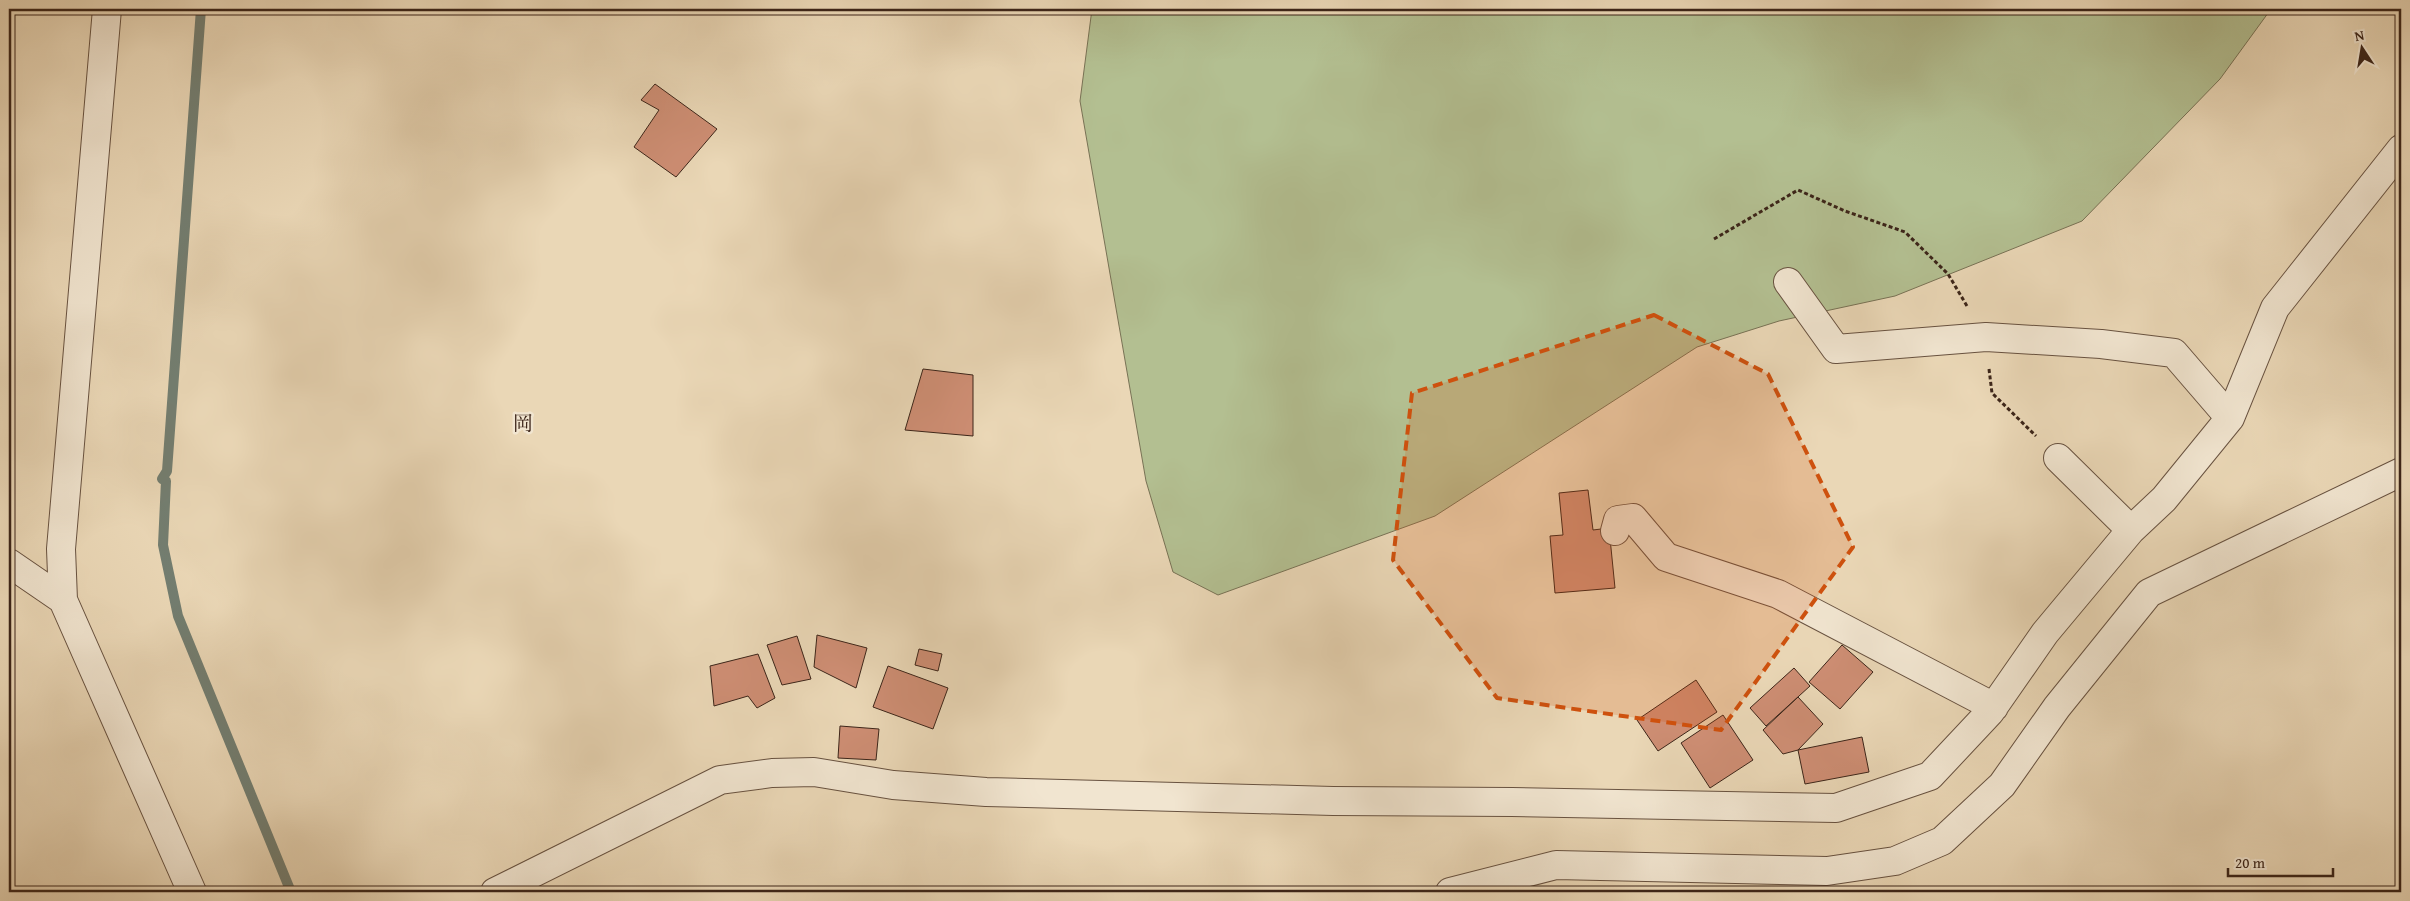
<svg xmlns="http://www.w3.org/2000/svg" width="2410" height="901" font-family="'Gentium Book Plus','Noto Serif JP',serif">
	<style>
		.green { fill: #b3bf91; stroke: #787255 }
		.lines { fill: none; stroke-linecap: round; stroke-linejoin: round }
		.stream { stroke: #737e71; stroke-width: 10 }
		.building { fill: #ce8e74; stroke: #3c2519 }
		.minor-casing { stroke: #685240; stroke-width: 30 }
		.path { stroke: #3c2519; stroke-width: 3; stroke-dasharray: 4 2.5; stroke-linecap: butt }
		.minor { stroke: #f1e5d0; stroke-width: 28 }
		.marked { fill: #ce510e; fill-opacity: 0.2; stroke: #ce510e; stroke-width: 4; stroke-dasharray: 10 6; stroke-linejoin: round }
		.labels { text-anchor: middle; dominant-baseline: central; stroke-width: 5; stroke-linejoin: round; paint-order: stroke }
		.quarter-label { font-size: 20px; fill: #3c2519; stroke: #f1e5d0 }
	</style>
	<rect width="100%" height="100%" fill="#ead7b6"/>
	<filter id="stains"><feTurbulence type="fractalNoise" baseFrequency=".004" numOctaves="4"/><feColorMatrix values="0 0 0 0 .2 0 0 0 0 .09 0 0 0 0 .02 0 0 0 .5 -.17"/></filter>
	<radialGradient id="worn" r=".72"><stop offset=".6" stop-color="#630" stop-opacity="0"/><stop offset="1" stop-color="#630" stop-opacity=".3"/></radialGradient>
	<path class="green" d="M1092 9H2271L2220 79 2082 221 1895 296 1779 321 1697 347 1435 516 1218 595 1173 572 1146 481 1080 101Z"/>
	<g class="lines">
		<path class="stream" d="M201 9 167 471 162 479 166 481 163 545 178 616 291 892"/>
	</g>
	<path class="building" d="M655 84 717 129 676 177 634 147 659 110 641 100Z
		M923 369 973 375V436L905 430Z
		M1588 490 1593 530 1609 528 1615 588 1555 593 1550 536 1563 535 1559 493Z
		M817 635 867 648 856 688 814 667Z
		M797 636 811 679 782 685 767 645Z
		M1842 645 1873 672 1840 709 1809 682Z
		M919 649 942 654 938 671 915 665Z
		M758 654 775 698 757 708 748 696 714 706 710 666Z
		M888 666 948 688 933 729 873 707Z
		M1794 668 1810 686 1766 726 1750 708Z
		M1696 680 1717 712 1658 751 1637 720Z
		M1798 697 1823 724 1798 750 1783 754 1763 730Z
		M1723 715 1753 760 1710 788 1681 743Z
		M840 726 879 729 876 760 838 758Z
		M1862 737 1869 772 1805 784 1798 750Z"/>
	<g class="lines">
		<defs>
			<path id="minor" d="M107 9 61 549 63 600 192 892
				M1788 282 1836 349 1986 337 2101 344 2174 353 2230 418
				M2058 458 2131 530
				M1615 531 1618 520 1633 518 1666 557 1778 594 1994 707
				M9 563 63 600
				M495 892 720 780 772 773 814 772 893 785 986 792 1333 801 1512 802 1836 808 1930 776 1990 712 2045 633 2131 530 2164 499 2230 418 2275 308 2401 149
				M1450 892 1556 865 1827 871 1895 861 1942 841 2002 785 2057 707 2149 593 2401 472"/>
		</defs>
		<use href="#minor" class="minor-casing"/>
		<path class="path" d="M1714 239 1798 190 1845 211 1905 232 1948 274 1967 306
			M1989 369 1992 393 2036 436"/>
		<use href="#minor" class="minor"/>
	</g>
	<path class="marked" d="M1654 315 1768 374 1853 547 1721 730 1497 698 1393 560 1412 393Z"/>
	<g class="labels">
		<g class="quarter-label">
			<text x="523" y="422">岡</text>
		</g>
	</g>
	<rect width="2410" height="901" fill="none" stroke="#ead7b6" stroke-width="30"/>
	<rect x="10" y="10" width="2390" height="881" fill="none" stroke="#3c2519" stroke-width="2.5"/>
	<rect x="15" y="15" width="2380" height="871" fill="none" stroke="#3c2519"/>
	<g transform="translate(2362 48) rotate(348)" stroke="#f1e5d0" stroke-width="4" paint-order="stroke">
	<path d="M0-4L9 19L0 12L-9 19Z" fill="#3c2519"/>
	<text y="-8" font-size="14" font-weight="bold" text-anchor="middle" fill="#3c2519">N</text>
	</g>
	<path d="M2228 868v8h105v-8" fill="none" stroke="#3c2519" stroke-width="2.5"/>
	<text x="2235" y="868" font-size="15" fill="#3c2519" stroke="#f1e5d0" stroke-width="4" paint-order="stroke">20 m</text>
	<rect width="100%" height="100%" filter="url(#stains)"/>
	<rect width="100%" height="100%" fill="url(#worn)"/>
</svg>
